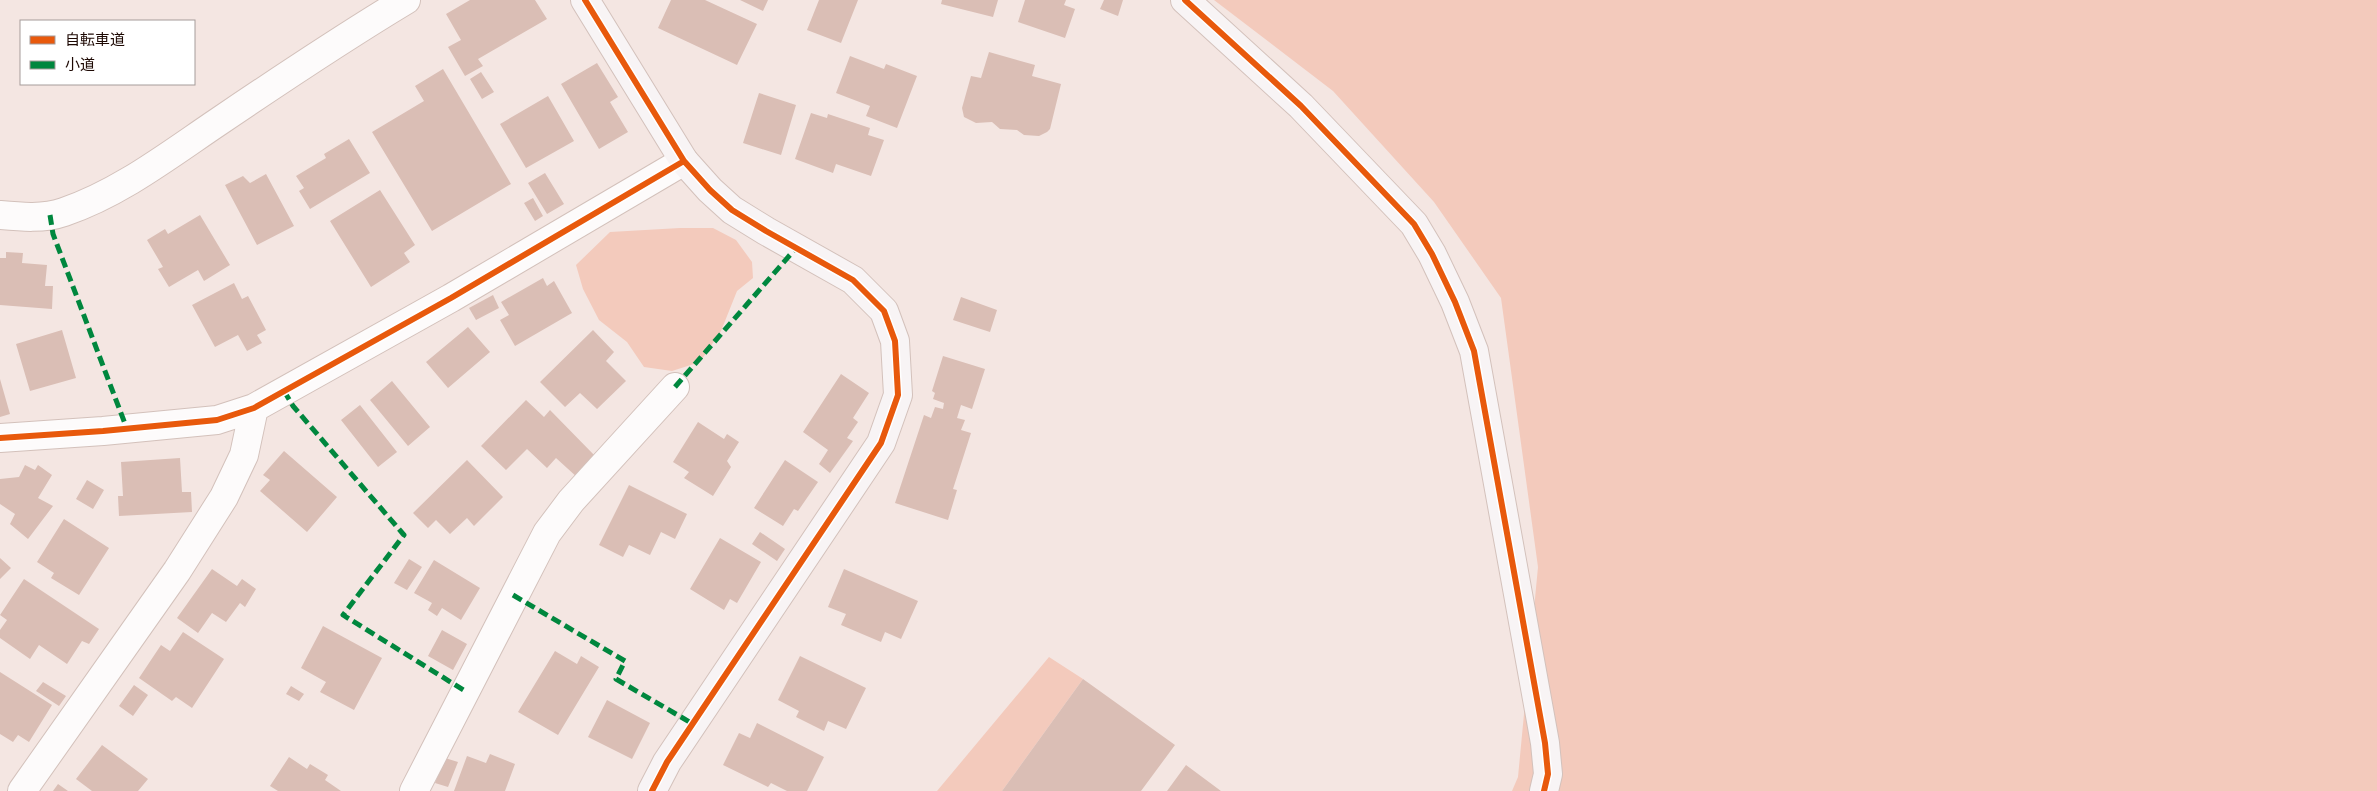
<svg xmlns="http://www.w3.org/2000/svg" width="2377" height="791" font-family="'Work Sans','Noto Sans JP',sans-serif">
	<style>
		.green { fill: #f3cabc }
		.building { fill: #dabeb5 }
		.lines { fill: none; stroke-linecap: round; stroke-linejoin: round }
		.street-casing { stroke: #d3c1bb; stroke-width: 30 }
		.secondary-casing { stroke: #d3c1bb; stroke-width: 30 }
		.street { stroke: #fdfbfb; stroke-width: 28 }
		.secondary { stroke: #f8f4f5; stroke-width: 28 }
		.quiet { stroke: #00873e; stroke-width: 5; stroke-dasharray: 10 5; stroke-linecap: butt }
		.cycleway-casing { stroke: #fff; stroke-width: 9 }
		.cycleway { stroke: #e8590c; stroke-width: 6 }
	</style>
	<rect width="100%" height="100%" fill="#f4e6e2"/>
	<path class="green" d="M1214 0H2377V791H1512L1518 777 1538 567 1501 298 1434 202 1333 91Z
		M680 228H713L736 240 752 262 753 278 737 291 721 331 700 362 672 371 644 367 627 342 599 320 583 289 576 265 610 232Z
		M1049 657 1083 679 1002 791H937Z"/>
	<path class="building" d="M470 0H535L547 19 478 59 483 66 465 76 448 47 461 40 446 14Z
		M671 0H705L757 24 737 65 658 28Z
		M740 0H768L763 11Z
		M819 0H858L841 43 807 30Z
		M942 0H998L993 17 941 4Z
		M1025 0H1066L1064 5 1075 9 1065 38 1018 22Z
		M1104 0H1123L1118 16 1100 9Z
		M989 52 1035 65 1032 76 1061 84 1050 129 1047 132 1039 136 1024 135 1017 130 1000 129 992 122 976 123 964 117 962 108 971 76 981 78Z
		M850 56 884 69 886 64 917 76 897 128 866 116 870 106 836 93Z
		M597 63 618 97 610 102 628 132 599 149 561 84Z
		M443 69 511 184 432 231 372 132 424 101 415 86Z
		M481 72 494 92 482 99 470 79Z
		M759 93 796 105 781 155 743 143Z
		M548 96 574 141 526 168 500 124Z
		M811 113 827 118 828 114 870 128 868 135 884 140 871 176 836 164 833 173 795 159Z
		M349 139 370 173 310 209 299 191 304 188 296 176 326 158 324 154Z
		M545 173 564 204 547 214 528 183Z
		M266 174 294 226 257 245 225 185 243 176 250 183Z
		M380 190 415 245 404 253 410 262 371 287 330 221Z
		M533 198 543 216 535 221 524 203Z
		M200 215 230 265 204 281 198 270 169 287 158 269 163 267 147 240 165 229 168 234Z
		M6 252 23 253 22 263 47 265 45 286H53L52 309 0 305V258H6Z
		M543 278 547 286 554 281 572 313 515 346 500 320 509 315 501 302Z
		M234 283 242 299 248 296 266 330 257 335 262 343 247 351 238 335 215 347 192 305Z
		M493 295 499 308 476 320 469 308Z
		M961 297 997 310 990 332 953 320Z
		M468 327 490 352 448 388 426 362Z
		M62 330 76 378 30 391 16 344Z
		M593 330 614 352 606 361 626 381 597 409 580 393 565 407 540 382Z
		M943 356 985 369 972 409 961 405 957 418 965 420 961 430 971 433 953 489 957 490 948 520 895 503 924 415 931 418 935 407 943 409 944 403 933 399 935 393 932 391Z
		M841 374 869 393 853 418 858 422 847 438 853 441 830 473 819 464 828 450 803 432Z
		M0 379 10 414 0 417Z
		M392 381 430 427 408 446 370 400Z
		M526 400 544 417 550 410 596 457 578 478 556 458 547 468 527 449 506 470 481 446Z
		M360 405 397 452 378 467 341 420Z
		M698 422 724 439 727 434 739 442 727 461 731 467 713 496 684 478 689 472 673 462Z
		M284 451 337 497 307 532 260 491 270 480 263 475Z
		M180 458 182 492H191L192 512 119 516 118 496H123L121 462Z
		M467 460 503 497 474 526 467 518 450 534 436 520 428 528 413 513Z
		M785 460 818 482 798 511 794 509 783 526 754 508Z
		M25 465 35 470 38 465 52 475 38 498 53 506 28 539 10 524 15 514 0 504V479L19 477Z
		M87 480 104 490 93 509 76 499Z
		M629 485 687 514 675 539 661 532 650 555 629 545 623 557 599 545Z
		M64 519 109 548 79 595 51 578 54 573 37 562Z
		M760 532 785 549 777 561 752 544Z
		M720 538 761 562 737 603 730 599 724 610 690 589Z
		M0 558 11 568 0 579Z
		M409 559 422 567 407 590 394 583Z
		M434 560 480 588 461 620 442 608 437 616 428 610 432 603 414 593Z
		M212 569 237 586 242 579 256 589 245 607 240 603 226 622 212 613 198 633 177 618Z
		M844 569 918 601 901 639 885 632 881 642 841 625 846 614 828 607Z
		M24 579 99 629 89 644 82 641 67 664 39 645 30 659 0 638V630L7 620 0 615Z
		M323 626 382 658 354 710 320 692 326 682 301 668Z
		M442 630 467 644 453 670 428 656Z
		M183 632 224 659 192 708 176 697 172 701 139 678 161 645 170 651Z
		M555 651 577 664 581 656 599 667 558 735 518 712Z
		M800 656 866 688 846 729 828 721 824 731 796 717 799 711 778 700Z
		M0 672 52 705 29 742 18 735 13 742 0 734Z
		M1083 679 1175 745 1141 791H1002Z
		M43 682 66 696 59 706 36 691Z
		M134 685 148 695 133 716 119 706Z
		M291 686 304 694 299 701 286 694Z
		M607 700 650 723 632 759 588 737Z
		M757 723 824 757 807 791H787L771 783 768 787 723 765 739 733 750 738Z
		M102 745 148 779 138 791H92L76 779Z
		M490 754 515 764 505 791H454L467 756 486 763Z
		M289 757 307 769 310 764 328 775 325 780 341 791H278L270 786Z
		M445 758 458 762 448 787 435 783Z
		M1186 765 1221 791H1167Z
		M58 784 68 791H53Z"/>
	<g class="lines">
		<defs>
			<path id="street" d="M0 215C21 217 44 219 64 212 120 193 169 155 218 122 280 80 341 39 406 0
				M0 438 103 431 217 420 254 408 451 298 684 161
				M22 791 177 571 224 497 244 455 254 408
				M414 791 547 533 571 501 675 387"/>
			<path id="secondary" d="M585 0 684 161 710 190 732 210 766 231 853 280 884 311 895 341 898 395 881 443 667 762 652 791
				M1185 0 1301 106 1414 224 1432 254 1455 302 1474 351 1545 743 1548 774 1544 791"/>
		</defs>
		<use href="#street" class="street-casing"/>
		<use href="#secondary" class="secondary-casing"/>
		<use href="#street" class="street"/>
		<use href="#secondary" class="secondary"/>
		<path class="quiet" d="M50 215 53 234 127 429
			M675 387 796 248
			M284 391 293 406 404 535 343 615 465 691
			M513 595 625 661 616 679 693 724"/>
		<defs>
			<path id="cycleway" d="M585 0 684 161 710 190 732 210 766 231 853 280 884 311 895 341 898 395 881 443 667 762 652 791
				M1185 0 1301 106 1414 224 1432 254 1455 302 1474 351 1545 743 1548 774 1544 791
				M0 438 103 431 217 420 254 408 451 298 684 161"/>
		</defs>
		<use href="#cycleway" class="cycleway-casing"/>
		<use href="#cycleway" class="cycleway"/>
	</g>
	<rect x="20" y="20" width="175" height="65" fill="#ffffff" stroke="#a59c9a"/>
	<rect x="30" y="36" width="25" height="8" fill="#e8590c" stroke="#a59c9a"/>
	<text x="65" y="45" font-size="15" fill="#1d0803">自転車道</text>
	<rect x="30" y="61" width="25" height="8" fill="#00873e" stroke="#a59c9a"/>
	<text x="65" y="70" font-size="15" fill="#1d0803">小道</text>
</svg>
